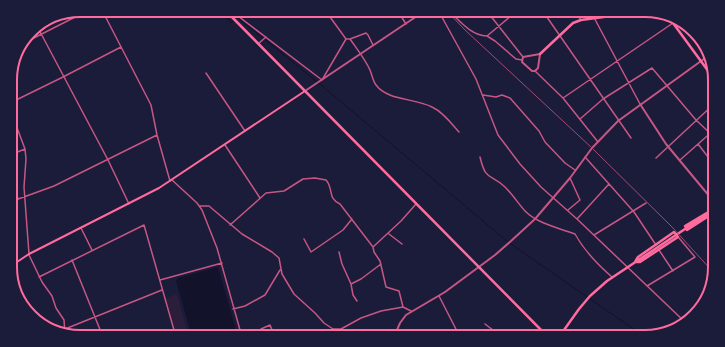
<svg xmlns="http://www.w3.org/2000/svg" width="725" height="347" font-family="'Roboto Condensed',sans-serif">
	<style>
		.green { fill: #2a1e3b }
		.water { fill: #12122b }
		.lines { fill: none; stroke-linecap: round; stroke-linejoin: round }
		.stream { stroke: #12122b; stroke-width: 1 }
		.minor { stroke: #c65784; stroke-width: 1.5 }
		.tertiary { stroke: #c65784; stroke-width: 2 }
		.secondary { stroke: #ff6b9d; stroke-width: 2 }
		.primary { stroke: #ff6b9d; stroke-width: 2.5 }
		.trunk { stroke: #ff6b9d; stroke-width: 2.5 }
		.rail { stroke: #a44b75; stroke-width: 1 }
		.rim { fill: none; stroke: #ff6b9d; stroke-width: 2 }
	</style>
	<rect width="100%" height="100%" fill="#1b1b3a"/>
	<path class="green" d="M177 294 189 337H177L166 298Z"/>
	<path class="water" d="M218 267 238 337H192L176 281 178 278Z"/>
	<g class="lines">
		<path class="stream" d="M219 10 231 23 237 17 321 85 508 242 645 337"/>
		<path class="minor" d="M102 10 151 105 157 135 170 181
			M325 10 346 39
			M392 10 401 16 406 24
			M438 10 476 79 498 135 520 164 541 187 577 219 686 323
			M448 10C460 21 470 35 487 36L518 10
			M486 10 523 57
			M542 10 631 138
			M573 10 581 20
			M590 10 640 104
			M227 12 230 10 322 80 346 39H350L366 33 368 35 373 45
			M37 26 108 160 129 204
			M487 36 495 41 516 59 522 60
			M350 39C357 49 365 59 370 70 372 75 373 81 376 85 388 101 415 98 432 107 443 112 451 123 459 132
			M258 44 266 37
			M20 45 89 10
			M535 71 563 98 598 142
			M206 73 245 131
			M483 95 496 97 502 95 510 98 539 131 545 142 565 163 575 170
			M563 98 673 23
			M10 103 63 77 121 47
			M10 109 25 149 26 159 24 187 29 254
			M580 119 603 99 652 68 696 120 715 138
			M698 144 715 166
			M225 145 260 198
			M10 155 25 149
			M480 157C486 182 490 173 505 187 512 194 518 203 525 211 538 224 559 228 575 234 585 252 597 264 612 277
			M585 157 634 212 656 245
			M656 158 715 103
			M680 160 715 129
			M10 176 18 199
			M172 180 197 203 202 210 217 248 242 337
			M10 202 54 186 157 135
			M200 206H209L242 234 272 252 279 258 282 274 294 294 315 313 324 323 333 329
			M568 210 580 200 570 178
			M577 219 609 184
			M230 225 266 193 284 191 303 179 315 178 326 180C334 189 327 198 340 204L373 247 374 252 380 261 386 287 399 291 403 307
			M81 228 92 250
			M389 234 402 244
			M594 235 646 203
			M304 239 311 252 343 230 352 219
			M373 247 401 221 416 204
			M659 250 673 271
			M339 252 342 264 351 284 353 295 357 301
			M29 255 42 282 52 296 56 308 64 320 65 334
			M72 260 103 337
			M39 277 144 225 176 337
			M160 280 222 263
			M351 284 361 279 381 264
			M647 286 695 257 679 238
			M439 296 460 337
			M233 309 245 306 265 295 280 270
			M485 324 502 337
			M65 329 162 290
			M261 329 270 325 275 337
			M341 329 346 337
			M427 331 437 337
			M315 337 333 329H341L361 318 381 311 403 307 411 311"/>
		<path class="tertiary" d="M540 54 538 68 535 71H532L522 62 523 57Z
			M305 91 426 10
			M640 104 666 144 715 203
			M394 337 400 323 406 315 445 292 495 255 511 241 535 219 570 178 592 148 618 121 708 56"/>
		<path class="secondary" d="M11 266 29 254 159 188 305 91"/>
		<path class="primary" d="M663 14 673 23 714 79
			M540 54 573 23 581 20 626 14 631 10
			M715 208 685 226 687 230 715 212
			M674 232 678 237 640 262H635L638 257Z
			M559 337 579 309 590 296 607 281 715 209"/>
		<path class="trunk" d="M225 10 548 337"/>
		<path class="rail" d="M446 10 465 30 592 148 672 227 714 273"/>
	</g>
	<path d="M0 0H725V347H0ZM80 17H645A63 63 0 0 1 708 80V267A63 63 0 0 1 645 330H80A63 63 0 0 1 17 267V80A63 63 0 0 1 80 17Z" fill="#1b1b3a" fill-rule="evenodd"/>
	<path class="rim" d="M80 17H645A63 63 0 0 1 708 80V267A63 63 0 0 1 645 330H80A63 63 0 0 1 17 267V80A63 63 0 0 1 80 17Z"/>
</svg>
